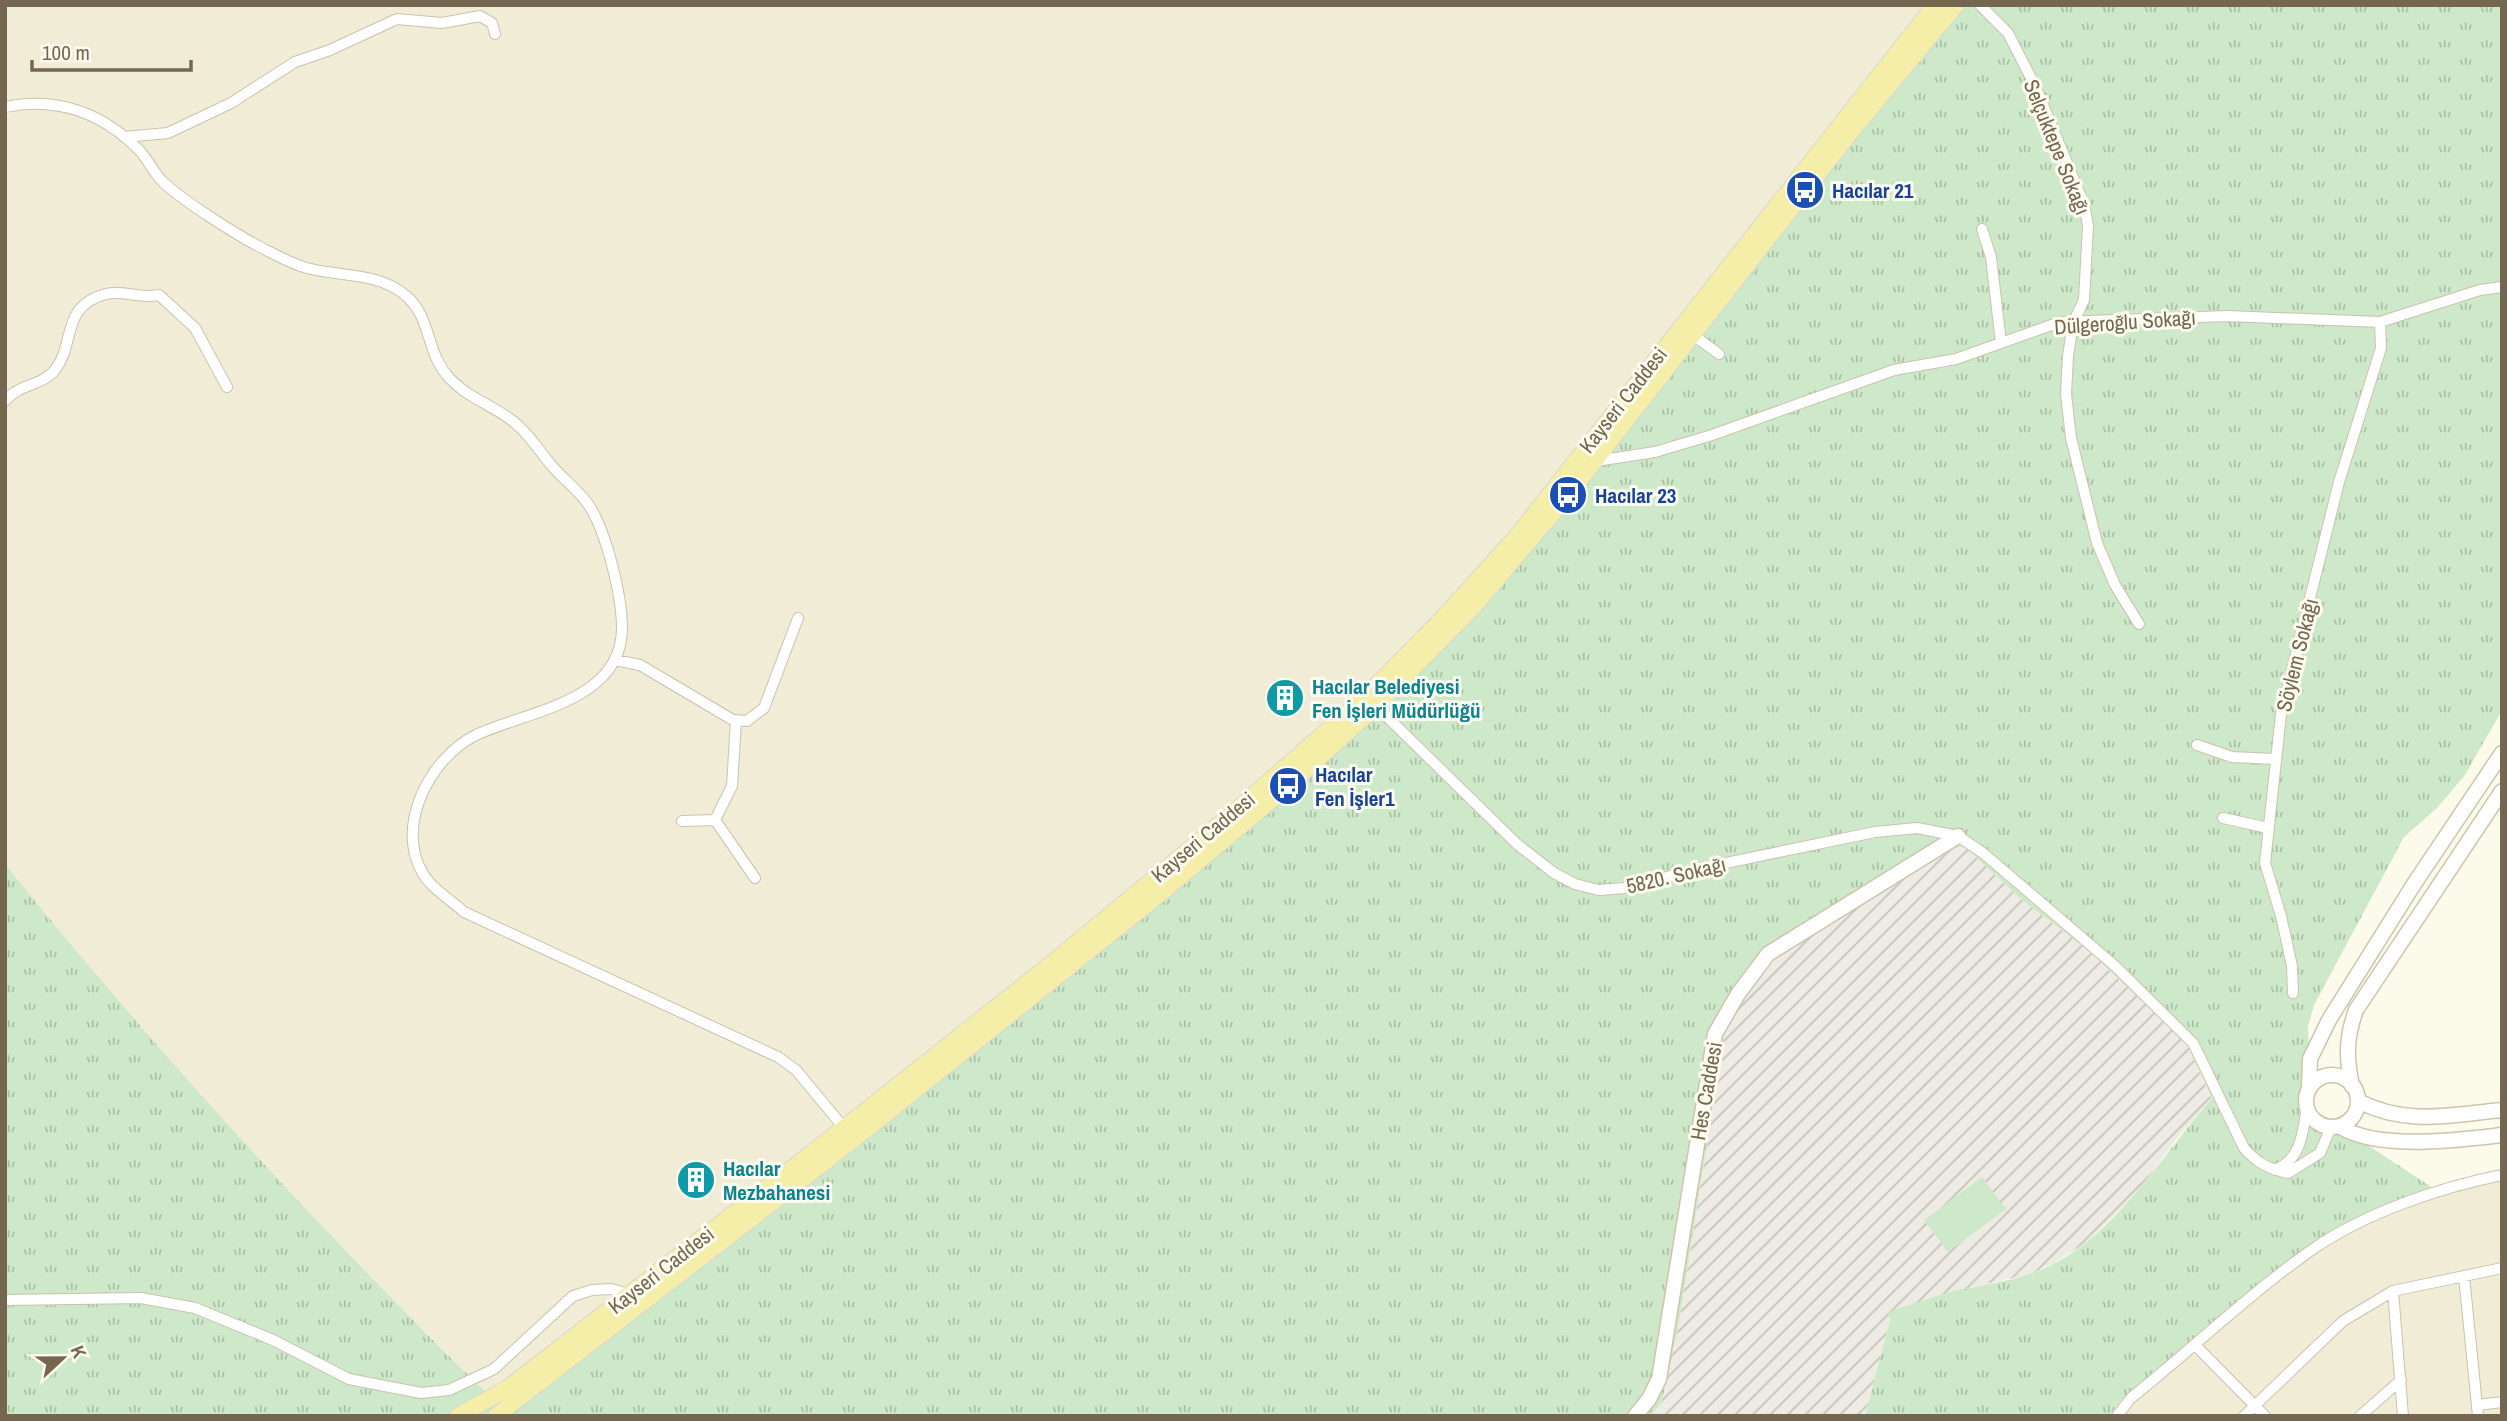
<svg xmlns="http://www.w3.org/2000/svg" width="2507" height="1421" font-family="'Archivo Narrow',sans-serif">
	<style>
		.residential { fill: #f0ecd6 }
		.industrial { fill: url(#industrial-furrows) }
		.grass { fill: url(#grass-tufts) }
		.green { fill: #cde9c9 }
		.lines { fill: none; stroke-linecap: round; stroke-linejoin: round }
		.street-casing { stroke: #cbc2ae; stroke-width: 12 }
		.secondary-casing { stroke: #cec4ac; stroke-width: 17 }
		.primary-casing { stroke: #dbd7d1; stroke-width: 18 }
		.street { stroke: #fff; stroke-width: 10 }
		.secondary { stroke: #fff; stroke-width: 14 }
		.primary { stroke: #f5eea8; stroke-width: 16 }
		.labels { text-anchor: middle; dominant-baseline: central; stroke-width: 6; stroke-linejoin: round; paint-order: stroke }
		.street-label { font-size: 21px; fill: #75674f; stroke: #fefcf1 }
		.transit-label { font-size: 21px; font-weight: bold; fill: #164399; stroke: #fefcf1; text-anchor: start }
		.culture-label { font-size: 21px; font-weight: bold; fill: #0d838f; stroke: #fefcf1; text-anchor: start }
	</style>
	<defs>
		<pattern id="industrial-furrows" width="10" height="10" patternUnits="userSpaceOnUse" patternTransform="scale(1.75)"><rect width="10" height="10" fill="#edebe3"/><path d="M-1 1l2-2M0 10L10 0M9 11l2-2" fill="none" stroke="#c5c2ba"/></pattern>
		<pattern id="grass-tufts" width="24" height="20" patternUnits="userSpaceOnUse" patternTransform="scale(1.75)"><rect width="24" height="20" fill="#cde9c9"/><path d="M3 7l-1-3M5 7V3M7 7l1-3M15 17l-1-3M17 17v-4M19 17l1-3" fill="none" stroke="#abc1a6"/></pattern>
	</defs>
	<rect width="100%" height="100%" fill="#fcfaea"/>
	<path class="residential" d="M5 5H1945L1835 140 1587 460 1350 718 496 1402 364 1271 236 1135 113 996 5 864Z
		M2502 1170V1416H2109L2120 1401 2297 1254 2349 1223 2433 1188Z"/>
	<path class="industrial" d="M1965 846 2023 901 2087 949 2187 1044 2212 1100 2177 1138 2136 1194 2087 1242 2054 1263 2030 1274 1947 1293 1889 1312 1890 1320 1865 1416H1651L1662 1401 1678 1329 1725 1028 1733 1012 1770 960 1952 848Z"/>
	<path class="grass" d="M1945 5H2502V710L2465 775 2437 808 2404 837 2314 1005 2308 1026 2309 1057 2305 1104 2433 1188 2349 1223 2297 1254 2120 1401 2109 1416H1865L1890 1320 1888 1312C1909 1305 1929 1298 1950 1292 1980 1285 2014 1281 2043 1269 2115 1238 2161 1155 2212 1099L2187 1044 2087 949 2023 901 1964 846 1952 848 1770 960 1751 984 1725 1028 1678 1329 1662 1401 1651 1416H5V864C158 1054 321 1232 496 1402L536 1373 1387 683Z"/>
	<path class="green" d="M1982 1177 2006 1209 1948 1252 1924 1220Z"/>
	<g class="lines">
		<defs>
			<path id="street" d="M1980 5 2008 33 2036 88 2084 204 2088 226 2084 300 2073 323 2068 356 2066 394 2071 438 2097 543 2115 585 2139 624
				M5 107C57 96 103 113 140 151 148 160 154 173 163 182 182 200 235 234 260 247 274 254 291 264 307 268 339 277 378 272 405 295 431 316 426 350 446 374 463 396 493 405 514 422 529 434 540 452 552 466 563 479 578 490 588 504 606 530 622 596 622 628 622 702 527 711 476 735 427 759 390 835 429 882 439 893 453 902 464 912L778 1057 796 1070 844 1128
				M124 137 168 133 231 103 295 62 330 50 397 19 442 23 480 16 492 23 495 34
				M1982 229 1991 257 2001 343
				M1693 335 1719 354
				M5 401C18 384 42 386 55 370 76 343 60 306 106 294 123 290 141 299 159 295L195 328 227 387
				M1596 461 1655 452 1712 435 1894 370 1956 359 2060 322 2227 316 2380 322 2480 290 2502 287
				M615 660 640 665 733 720 747 721 764 708 798 618
				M1376 706 1517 844 1554 873 1575 884 1598 890 1625 888 1697 869 1875 832 1917 828 1958 836 1983 853 2115 966 2193 1043 2244 1148C2257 1163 2269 1169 2288 1173L2320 1153 2331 1127
				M736 720 732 786 715 820 755 878
				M2197 745 2232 757 2276 759
				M2223 818 2268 828
				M682 821 715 820
				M2293 993 2292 966 2281 916 2265 863 2281 714 2339 482 2381 348 2380 322
				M2275 1170C2302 1159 2303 1131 2307 1106
				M2464 1276 2478 1416
				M2393 1291 2403 1416
				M5 1300 141 1298 195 1308 273 1340 349 1379 421 1393 449 1390 494 1369 573 1296 592 1290 611 1289 629 1294
				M2195 1345 2265 1416
				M2478 1405 2502 1402
				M2117 1416 2131 1398C2192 1349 2249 1294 2313 1249 2365 1213 2441 1187 2502 1175
				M2244 1416 2343 1321 2393 1291 2502 1268
				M2360 1416 2401 1380"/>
			<path id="secondary" d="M2306 1101a26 26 0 1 1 52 0a26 26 0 1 1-52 0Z
				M2352 1086C2346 1057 2346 1038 2356 1010L2502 791
				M2309 1089 2310 1059 2329 1020 2414 884 2502 753
				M2358 1101C2407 1126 2449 1115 2502 1110
				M2339 1126C2377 1151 2458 1140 2502 1135
				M1635 1416 1649 1399 1659 1379 1715 1034 1738 994 1768 954 1958 836"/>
			<path id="primary" d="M458 1416 508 1388 844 1128 1051 964 1231 815 1362 700 1444 617 1518 535 1935 5
				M496 1416 853 1140 1151 901 1288 786 1376 706 1474 606 1568 495 1845 139 1956 5"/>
		</defs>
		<use href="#street" class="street-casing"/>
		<use href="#secondary" class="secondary-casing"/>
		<use href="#primary" class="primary-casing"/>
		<use href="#street" class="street"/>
		<use href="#secondary" class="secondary"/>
		<use href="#primary" class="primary"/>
	</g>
	<defs>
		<symbol id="bus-disc" viewBox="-11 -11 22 22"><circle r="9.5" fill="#1a4fb4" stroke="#fefcf1"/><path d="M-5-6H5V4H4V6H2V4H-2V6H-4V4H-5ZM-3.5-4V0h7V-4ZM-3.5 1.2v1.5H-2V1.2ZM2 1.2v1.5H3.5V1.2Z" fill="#fff"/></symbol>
		<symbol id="building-disc" viewBox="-11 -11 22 22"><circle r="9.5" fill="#0f9aa8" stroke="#fefcf1"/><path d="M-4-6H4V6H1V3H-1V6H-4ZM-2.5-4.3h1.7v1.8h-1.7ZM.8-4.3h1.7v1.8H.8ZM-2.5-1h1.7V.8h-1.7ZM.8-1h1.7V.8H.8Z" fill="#fff"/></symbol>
	</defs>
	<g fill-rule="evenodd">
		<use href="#bus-disc" x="1783" y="168" width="44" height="44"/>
		<use href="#bus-disc" x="1546" y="473" width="44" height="44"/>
		<use href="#building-disc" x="1263" y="676" width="44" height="44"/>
		<use href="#bus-disc" x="1266" y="764" width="44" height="44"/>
		<use href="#building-disc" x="674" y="1158" width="44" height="44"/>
	</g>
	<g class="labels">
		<g class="street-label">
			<text transform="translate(2057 147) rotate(68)">Selçuktepe Sokağı</text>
			<text transform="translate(2125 322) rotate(-4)">Dülgeroğlu Sokağı</text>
			<text transform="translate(1623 400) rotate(-52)">Kayseri Caddesi</text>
			<text transform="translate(2297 655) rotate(-76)">Söylem Sokağı</text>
			<text transform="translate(1203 837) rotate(-40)">Kayseri Caddesi</text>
			<text transform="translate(1676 875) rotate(-13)">5820. Sokağı</text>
			<text transform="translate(1706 1091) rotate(-80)">Hes Caddesi</text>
			<text transform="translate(661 1270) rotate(-38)">Kayseri Caddesi</text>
		</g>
		<g class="transit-label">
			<text x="1832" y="190">Hacılar 21</text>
			<text x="1595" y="495">Hacılar 23</text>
			<text x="1315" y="774">Hacılar<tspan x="1315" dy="24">Fen İşler1</tspan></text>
		</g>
		<g class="culture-label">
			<text x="1312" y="686">Hacılar Belediyesi<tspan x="1312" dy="24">Fen İşleri Müdürlüğü</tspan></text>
			<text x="723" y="1168">Hacılar<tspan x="723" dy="24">Mezbahanesi</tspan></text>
		</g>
	</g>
	<rect width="2507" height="1421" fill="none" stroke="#75674f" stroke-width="14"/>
	<g transform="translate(63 1358) rotate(68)" stroke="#fefcf1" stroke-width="5" paint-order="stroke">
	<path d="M0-5L12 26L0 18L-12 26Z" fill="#75674f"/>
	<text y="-10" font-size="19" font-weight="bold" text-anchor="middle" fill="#75674f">K</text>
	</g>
	<path d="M32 60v10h159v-10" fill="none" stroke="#75674f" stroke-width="3.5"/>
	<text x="42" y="60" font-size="21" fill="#75674f" stroke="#fefcf1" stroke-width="5" paint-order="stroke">100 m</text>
</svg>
